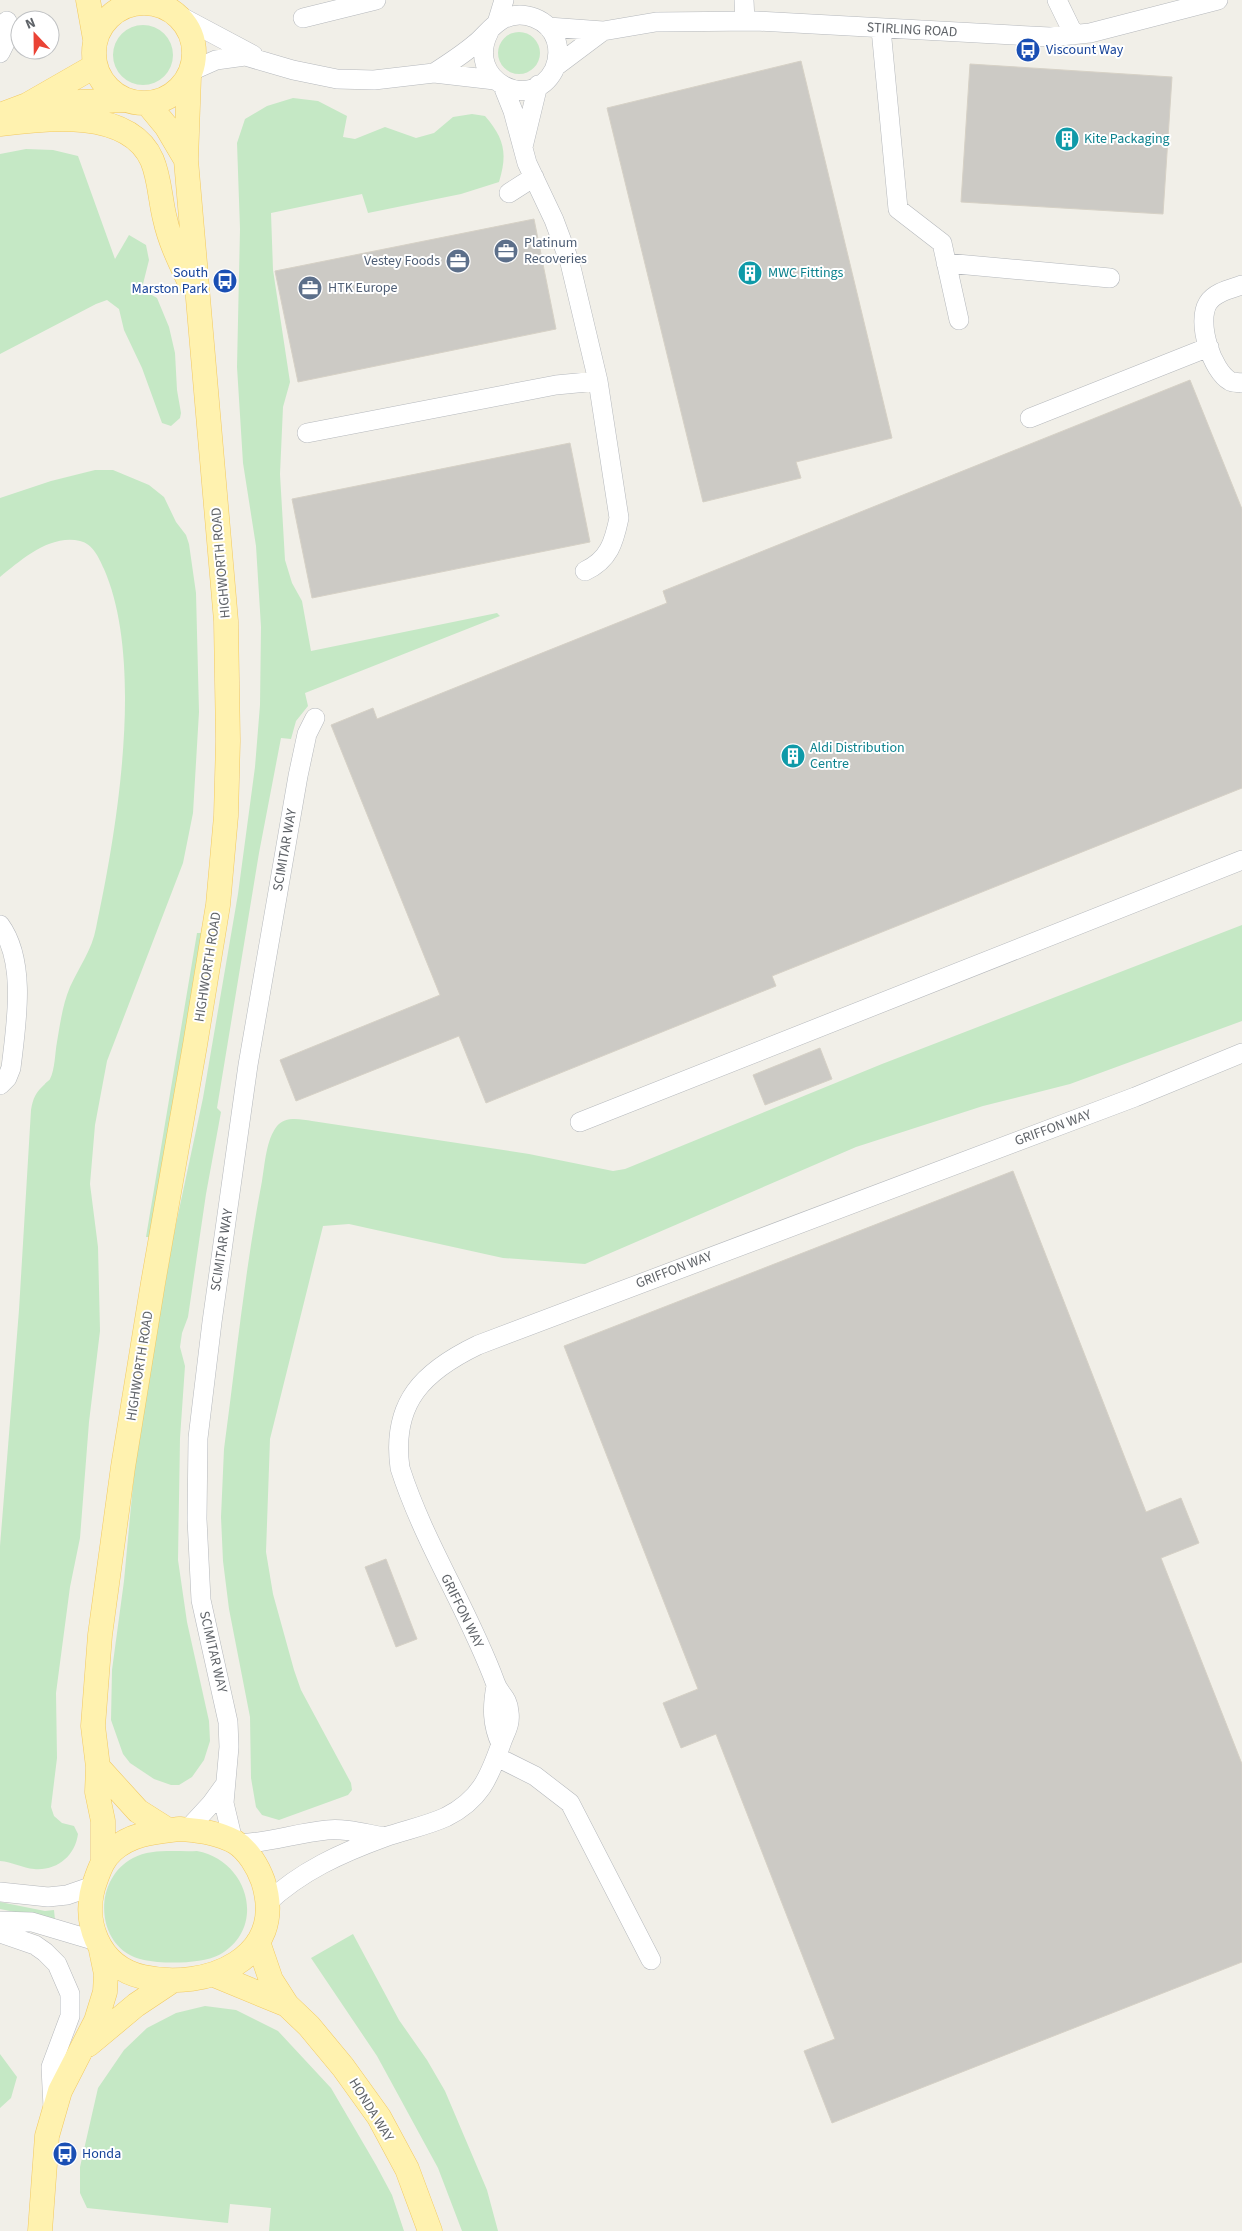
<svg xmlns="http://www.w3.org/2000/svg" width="1242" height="2231" font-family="'Source Sans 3',sans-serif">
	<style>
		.green { fill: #c5e8c5 }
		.building { fill: #cccac5; stroke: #d6d1c6 }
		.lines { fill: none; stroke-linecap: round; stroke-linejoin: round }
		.minor-casing { stroke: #b5b8bc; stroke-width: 20 }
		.major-casing { stroke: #f2c960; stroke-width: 25 }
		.minor { stroke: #fff; stroke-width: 19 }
		.major { stroke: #fff2af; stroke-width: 24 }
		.labels { text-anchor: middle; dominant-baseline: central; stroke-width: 4; stroke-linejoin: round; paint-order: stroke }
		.street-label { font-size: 14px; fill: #5f6368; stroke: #fff }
		.transit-label { font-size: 14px; fill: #164399; stroke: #fff; text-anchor: start }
		.culture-label { font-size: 14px; fill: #0d838f; stroke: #fff; text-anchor: start }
		.service-label { font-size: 14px; fill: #4e5e75; stroke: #fff; text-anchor: start }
	</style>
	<rect width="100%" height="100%" fill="#f1efe8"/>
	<path class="green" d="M113 55a30 30 0 1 1 60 0a30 30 0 1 1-60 0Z
		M498 53a21 21 0 1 1 42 0a21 21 0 1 1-42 0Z
		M293 98 318 101 347 116 343 137 355 139 385 127 416 138 434 133 453 117 472 114 485 116C504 138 508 153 499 182L461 194 368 213 362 194 271 213 273 270 290 382 283 407 280 474 285 560 292 583 302 601 311 651 497 613 500 616 305 693 308 706 296 721 291 739 281 738 259 853 217 1108 221 1112 206 1194 188 1317 182 1333 180 1347 185 1366 180 1438 178 1560 187 1622 209 1721 210 1741 204 1760 192 1777 179 1785H171L154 1779 130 1763 123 1754 111 1720 112 1670 124 1581 134 1474 151 1365 173 1238 203 1098 238 894 255 767 260 705 261 627 256 546 243 463 237 367 240 229 237 143 245 119 267 106Z
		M26 149 53 150 78 156 115 259 129 235 146 245 149 260 143 284 145 291 157 298 169 327 175 353 177 390 181 413 180 418 171 426 162 423 142 368 124 330 119 309 107 300 96 304 0 354V154Z
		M95 470H113L149 485 164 497 176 522 186 535 189 544 196 593 199 712 193 813 183 863 107 1061 95 1125 90 1184 98 1247 100 1331 89 1422 80 1538 70 1587 56 1693 57 1758 51 1807 54 1816 62 1823 74 1826 78 1834C75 1856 57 1871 34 1869 23 1868 12 1862 0 1861V1546L19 1310 31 1110C33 1098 36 1092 45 1084 45 1083 50 1080 50 1079 55 1070 55 1052 57 1042 60 1024 63 1003 70 987 79 967 92 950 96 928 117 830 145 663 104 569 99 558 93 544 80 541 50 534 21 560 0 577V498L51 481Z
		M1242 925V1021L1070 1084 983 1106 856 1147 585 1264 503 1258 349 1224 323 1226 270 1439 266 1552 273 1594 294 1670 301 1690 351 1783 352 1790 348 1795 279 1820 262 1815 256 1807 251 1778 250 1717 229 1609 223 1561 221 1517 224 1449C236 1360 245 1269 262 1181 265 1164 266 1140 277 1126 285 1116 300 1119 312 1121L529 1154 613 1171 625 1169 882 1064Z
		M197 933H203L150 1237H146Z
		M197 1851C248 1860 268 1928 219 1955 202 1964 163 1964 144 1960 95 1950 91 1880 133 1858 152 1848 176 1852 197 1851Z
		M0 1902 45 1911 54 1910 55 1920 0 1909Z
		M353 1934 399 2020 427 2060 445 2091 487 2190 498 2231H462L438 2168 377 2056 311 1958Z
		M205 2006 236 2010 278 2031 331 2088 376 2165 392 2195 404 2231H269L271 2208 230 2204 228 2223 87 2208 80 2193V2167L98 2088 124 2050 147 2028 176 2013Z
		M0 2054 17 2077 11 2098 0 2108Z"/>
	<path class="building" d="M801 61 892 438 796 462 801 478 703 502 607 108Z
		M970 64 1172 77 1163 214 961 202Z
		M534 219 556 329 298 382 275 271Z
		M1190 380 1242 509V788L772 976 776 986 486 1103 459 1036 296 1101 280 1060 440 995 331 725 373 708 377 719 667 603 663 591Z
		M570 443 590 542 312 598 292 499Z
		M820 1048 832 1079 765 1105 753 1075Z
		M1013 1171 1146 1512 1181 1498 1199 1543 1161 1558 1242 1764V1962L832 2123 804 2051 835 2039 716 1734 681 1748 663 1703 698 1689 564 1346Z
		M386 1559 417 1639 396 1647 365 1567Z"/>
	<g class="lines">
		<defs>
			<path id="minor" d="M744 0 745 21
				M1057 0 1074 35
				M176 14 253 55
				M303 18 376 0
				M497 23 504 0
				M548 27 603 31 656 22 756 21 1050 37 1090 33 1218 0
				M881 29 898 209 942 243 959 320
				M0 53 6 41 7 21
				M555 67 603 31
				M191 71 216 60 245 56 293 70 337 79 374 80 434 73 495 80
				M434 73C448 64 462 55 475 44 484 37 492 25 503 19 523 9 549 19 556 40 559 50 558 61 554 70 531 114 464 80 489 32
				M503 86 513 111 527 163 554 220 570 263 598 381 619 518C614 542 609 560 585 571
				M523 147 538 85
				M509 193 534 177
				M946 263 1110 278
				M1242 285C1231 289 1215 292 1208 303 1196 322 1212 371 1230 381 1233 383 1239 382 1242 383
				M1030 418 1209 347
				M307 433 556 385 598 381
				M0 925C27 962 16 1025 11 1068L7 1078 0 1085
				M580 1122 1242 860
				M496 1686C492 1707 492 1725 501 1744
				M497 1757 535 1776 570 1803 651 1960
				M187 1830 211 1804 224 1786
				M233 1841 224 1803 229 1747 228 1722 201 1600 197 1519 198 1438 212 1322 248 1065 298 776 307 734 315 718
				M237 1844C268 1843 296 1833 327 1830 346 1828 366 1834 385 1837
				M0 1892 48 1897 67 1895 93 1886
				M267 1903C301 1871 341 1853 385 1837 405 1830 426 1826 446 1817 480 1800 489 1778 501 1744 505 1732 511 1725 509 1712 508 1696 499 1695 495 1682 468 1609 424 1543 400 1468 391 1402 424 1371 478 1345L1135 1097 1242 1053
				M0 1921 32 1922 96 1941
				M0 1933 35 1945 45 1952 57 1964 70 1994V2016L51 2067 53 2107"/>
			<path id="major" d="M88 0 95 39
				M94 53a50 50 0 1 1 100 0a50 50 0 1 1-100 0Z
				M147 103 166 126 186 160
				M36 104 124 100
				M0 115 27 105 95 66
				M0 124C46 118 129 108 152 160 160 179 160 200 165 219 170 242 180 262 190 283
				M98 1767 138 1811 168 1830
				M180 1829C200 1831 217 1832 235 1842 248 1850 258 1867 263 1881 288 1959 206 1991 143 1977 98 1967 80 1920 96 1879 100 1868 103 1859 113 1850 132 1833 155 1832 180 1829Z
				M103 1861V1821L97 1792 98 1767 93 1726 100 1635 123 1467 153 1283 195 1045 218 905 226 816 228 741 226 621 186 160 189 76
				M258 1942 271 1980 287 2005 309 2026 343 2067 379 2117 407 2169 430 2231
				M214 1975 287 2005
				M88 2045 136 2005 172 1981
				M40 2231 47 2136 60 2091 96 2021 105 1992 106 1974 101 1950"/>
		</defs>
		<use href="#minor" class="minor-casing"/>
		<use href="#major" class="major-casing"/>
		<use href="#minor" class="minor"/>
		<use href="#major" class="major"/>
	</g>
	<defs>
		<symbol id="bus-disc" viewBox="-11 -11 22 22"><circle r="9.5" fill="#1a4fb4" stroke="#fff"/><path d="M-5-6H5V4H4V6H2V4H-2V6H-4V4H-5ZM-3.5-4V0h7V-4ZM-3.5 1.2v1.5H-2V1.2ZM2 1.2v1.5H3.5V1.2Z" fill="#fff"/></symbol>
		<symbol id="building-disc" viewBox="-11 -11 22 22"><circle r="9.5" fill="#0f9aa8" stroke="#fff"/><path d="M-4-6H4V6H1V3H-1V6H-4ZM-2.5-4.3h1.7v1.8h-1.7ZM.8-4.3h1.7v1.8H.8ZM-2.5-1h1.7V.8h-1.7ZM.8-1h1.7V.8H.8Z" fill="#fff"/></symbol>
		<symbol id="office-disc" viewBox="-11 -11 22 22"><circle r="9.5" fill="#5c6f8a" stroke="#fff"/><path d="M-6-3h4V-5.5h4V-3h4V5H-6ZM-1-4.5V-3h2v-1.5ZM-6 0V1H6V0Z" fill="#fff"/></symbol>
	</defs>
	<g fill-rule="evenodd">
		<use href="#bus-disc" x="1014" y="36" width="28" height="28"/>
		<use href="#building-disc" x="1053" y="125" width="28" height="28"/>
		<use href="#office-disc" x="492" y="237" width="28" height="28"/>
		<use href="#office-disc" x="444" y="247" width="28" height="28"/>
		<use href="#building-disc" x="736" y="259" width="28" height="28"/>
		<use href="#bus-disc" x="211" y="267" width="28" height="28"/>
		<use href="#office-disc" x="296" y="274" width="28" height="28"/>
		<use href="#building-disc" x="779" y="742" width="28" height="28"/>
		<use href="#bus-disc" x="51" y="2140" width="28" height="28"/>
	</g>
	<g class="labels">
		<g class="street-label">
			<text transform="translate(912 30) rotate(3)">STIRLING ROAD</text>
			<text transform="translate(221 563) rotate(-95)">HIGHWORTH ROAD</text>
			<text transform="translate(285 850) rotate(-80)">SCIMITAR WAY</text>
			<text transform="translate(208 967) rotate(-81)">HIGHWORTH ROAD</text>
			<text transform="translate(1053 1128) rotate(-20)">GRIFFON WAY</text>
			<text transform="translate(222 1250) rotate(-81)">SCIMITAR WAY</text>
			<text transform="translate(674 1270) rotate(-21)">GRIFFON WAY</text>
			<text transform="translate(140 1366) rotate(-81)">HIGHWORTH ROAD</text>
			<text transform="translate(462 1611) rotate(64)">GRIFFON WAY</text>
			<text transform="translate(213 1652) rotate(77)">SCIMITAR WAY</text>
			<text transform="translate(371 2110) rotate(58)">HONDA WAY</text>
		</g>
		<g class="transit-label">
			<text x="1046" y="50">Viscount Way</text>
			<text x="208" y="273" text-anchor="end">South<tspan x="208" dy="16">Marston Park</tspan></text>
			<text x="82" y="2154">Honda</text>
		</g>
		<g class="culture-label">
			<text x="1084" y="139">Kite Packaging</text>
			<text x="768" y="273">MWC Fittings</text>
			<text x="810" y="748">Aldi Distribution<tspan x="810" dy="16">Centre</tspan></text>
		</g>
		<g class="service-label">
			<text x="524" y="243">Platinum<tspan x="524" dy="16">Recoveries</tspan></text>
			<text x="440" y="261" text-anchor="end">Vestey Foods</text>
			<text x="328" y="288">HTK Europe</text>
		</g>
	</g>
	<g transform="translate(35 35) rotate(338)"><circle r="24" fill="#ffffff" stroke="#bfc1c3"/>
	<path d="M0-4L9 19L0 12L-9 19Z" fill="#ea4335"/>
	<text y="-8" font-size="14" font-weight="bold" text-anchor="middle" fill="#5f6368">N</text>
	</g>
</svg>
